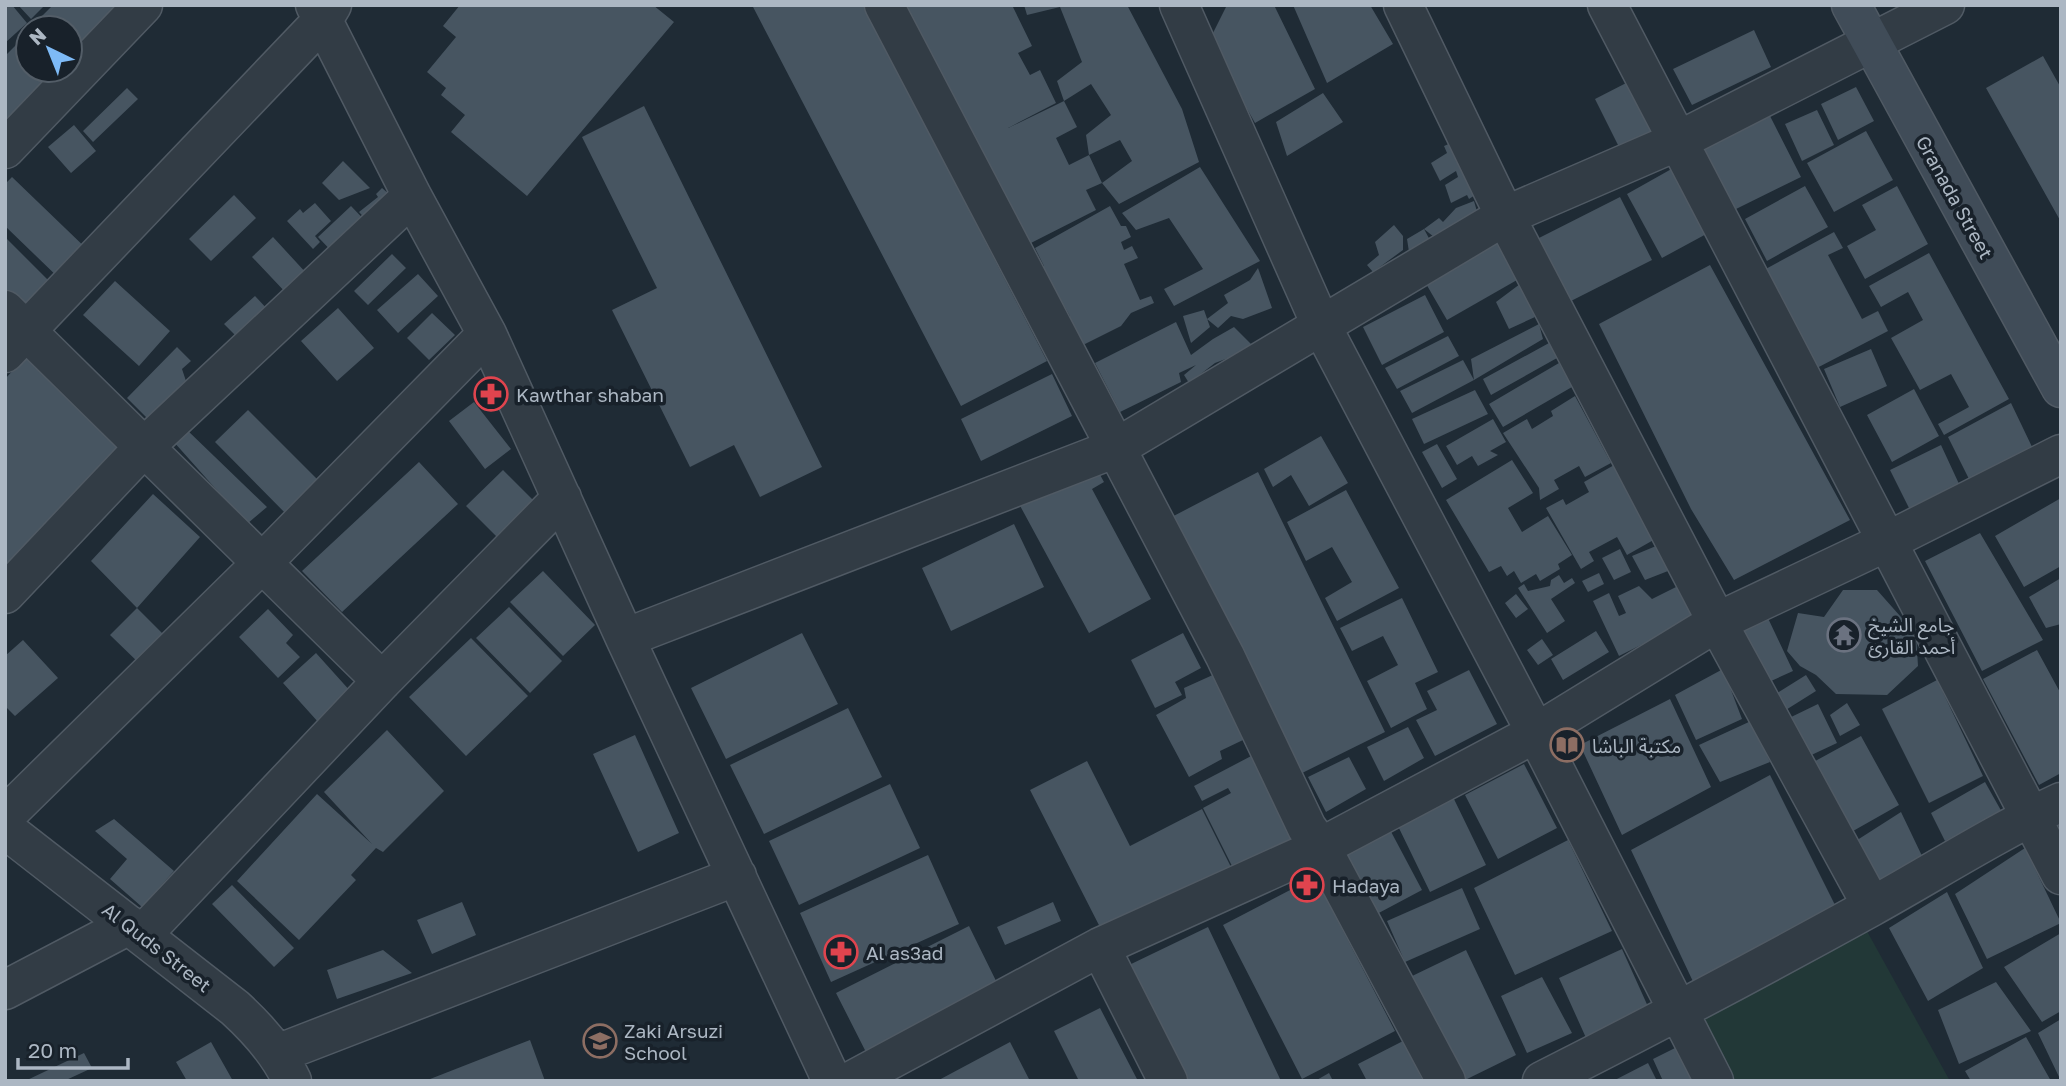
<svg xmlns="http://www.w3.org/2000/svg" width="2066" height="1086" font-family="'Golos Text','Noto Sans Arabic',sans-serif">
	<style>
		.green { fill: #223837 }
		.building { fill: #475561 }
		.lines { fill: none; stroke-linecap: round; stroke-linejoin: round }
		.street-casing { stroke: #505a64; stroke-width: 41 }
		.secondary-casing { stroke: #505a64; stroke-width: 41 }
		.street { stroke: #323c45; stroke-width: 38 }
		.secondary { stroke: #404c58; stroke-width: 38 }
		.labels { text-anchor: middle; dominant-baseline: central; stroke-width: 7; stroke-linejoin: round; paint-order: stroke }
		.street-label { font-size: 19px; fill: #acb7c3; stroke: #18212a }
		.poi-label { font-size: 19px; fill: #acb7c3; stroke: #18212a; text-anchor: start }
	</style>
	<rect width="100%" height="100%" fill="#1f2b35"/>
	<path class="green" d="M1863 924 1950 1081H1730L1694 1014Z"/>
	<path class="building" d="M5 5H12L27 23 5 43Z
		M18 5H45L31 19Z
		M53 5H125L70 59V28H39L34 24Z
		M460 5H653L674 22 527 196 451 132 465 115 441 95 446 88 427 72 456 37 443 26Z
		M752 5H863L1047 361 961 406Z
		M903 5H1012L1032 46 1018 53 1030 75 1040 70 1056 103 1008 128 1064 101 1077 127 1056 138 1069 165 1089 155 1102 183 1086 190 1096 210 1025 246Z
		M1024 5H1127L1182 109 1199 162 1119 204 1102 183 1132 161 1120 140 1089 155 1086 135 1111 115 1091 84 1064 101 1057 81 1082 62 1060 7 1027 15Z
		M1227 5H1274L1315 89 1255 123 1209 41Z
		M1293 5H1370L1393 44 1327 83Z
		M1754 30 1771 67 1692 105 1673 69Z
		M28 33V70H66L11 125 5 120V56Z
		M2043 56 2061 88V222L1986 88Z
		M1632 80 1656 134 1621 151 1595 99Z
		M1856 87 1874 121 1838 140 1821 104Z
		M127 88 138 99 93 142 83 131Z
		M1323 93 1343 122 1287 156 1276 122Z
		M644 106 822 467 760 497 734 445 690 467 612 310 657 288 582 137Z
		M1817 110 1834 145 1802 161 1785 124Z
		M1769 114 1801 177 1734 210 1703 147Z
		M74 125 96 151 71 173 48 147Z
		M1866 131 1893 180 1834 212 1807 163Z
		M1451 143 1475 195 1469 199 1467 195 1451 203 1445 185 1458 177 1456 171 1440 181 1431 163 1447 153 1444 146Z
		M343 161 370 188 339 200 322 183Z
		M1200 167 1260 261 1174 306 1164 289 1203 269 1169 218 1136 230 1122 213Z
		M1675 167 1710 232 1662 258 1627 194Z
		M12 177 92 254 64 283 5 226V184Z
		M1805 186 1828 227 1767 261 1745 219Z
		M1897 186 1928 244 1865 279 1847 246 1876 230 1862 205Z
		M382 188 389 194 373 227 359 212 378 197 376 194Z
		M234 195 256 218 211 261 189 239Z
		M1620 197 1652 260 1569 302 1537 239Z
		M1474 201 1478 215 1434 237 1424 229 1439 218 1443 222 1456 208Z
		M315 203 331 221 315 236 320 242 313 249 287 221 300 209 303 213Z
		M351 206 373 229 340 260 318 237Z
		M1110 206 1121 226H1126L1131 237 1121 242 1124 250 1132 246 1138 258 1124 264 1140 300 1151 296 1154 303 1131 313 1121 326 1085 344 1074 341 1063 320 1070 316 1054 288H1046L1037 270 1044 266 1035 248Z
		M1394 225 1403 236V250L1373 272 1367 265 1379 255 1375 242Z
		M1424 229 1431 242 1409 252 1407 239Z
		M1834 232 1843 248 1828 255 1862 319 1878 311 1888 331 1813 370 1762 271Z
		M5 237 58 290 29 319 5 294Z
		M273 237 308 275 288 295 252 257Z
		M1496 242 1517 280 1447 320 1425 282Z
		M1929 253 2009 399 1944 435 1938 424 1969 407 1951 374 1920 390 1891 338 1923 320 1908 292 1881 307 1869 286Z
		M392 254 406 268 368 305 354 291Z
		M1710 265 1850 520 1734 580 1691 509 1599 324Z
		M1258 268 1272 308 1243 319 1231 316 1218 328 1207 319 1228 303 1224 295 1250 280Z
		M418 274 438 296 398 333 377 310Z
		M115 281 170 331 139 366 83 315Z
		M1520 284 1535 317 1509 329 1496 302Z
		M1425 295 1444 332 1382 365 1363 327Z
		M255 296 270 312 240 340 224 324Z
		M338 308 374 348 337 381 301 341Z
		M1204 310 1210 327 1191 343 1183 316Z
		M432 313 455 335 429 360 407 338Z
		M1176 322 1191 355 1213 339 1234 327 1255 348 1215 363 1189 383 1184 375 1196 365 1179 373 1181 382 1120 412 1095 363Z
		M1539 324 1543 339 1474 380 1471 359Z
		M1448 336 1459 356 1397 389 1385 368Z
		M1549 343 1557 358 1491 395 1483 379Z
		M177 347 191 361 182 369 186 381 166 402 155 426 127 398Z
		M1871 349 1887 386 1840 407 1824 369Z
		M29 353 129 449 5 582V379Z
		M1463 360 1474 380 1412 413 1400 391Z
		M1559 363 1572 387 1503 427 1489 404Z
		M1052 374 1072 416 981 461 961 419Z
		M1914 389 1939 436 1892 462 1867 415Z
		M1475 390 1488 414 1424 444 1412 419Z
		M1575 396 1611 463 1585 477 1579 466 1554 480 1559 489 1540 500 1539 488 1503 433 1527 419 1532 429 1553 416 1551 411Z
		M474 402 511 449 485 469 449 421Z
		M2011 403 2034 451 1971 483 1948 437Z
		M248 410 326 488 293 521 215 442Z
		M1493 419 1506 442 1490 451 1498 455 1478 466 1472 456 1457 465 1446 446Z
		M186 429 267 507 247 524 173 441Z
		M1321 436 1348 483 1309 506 1291 475 1273 487 1264 469Z
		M1437 444 1457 479 1442 488 1422 452Z
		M1941 445 1960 486 1910 510 1890 470Z
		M1512 460 1533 493 1508 508 1522 532 1548 516 1572 555 1558 564 1560 569 1540 581 1536 574 1521 583 1514 571 1507 576 1501 566 1489 572 1446 500Z
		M419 462 458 504 342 612 302 571Z
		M1093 462 1104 482 1092 489 1151 599 1089 633 1018 502Z
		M1616 464 1657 538 1627 555 1617 537 1589 552 1594 561 1581 569 1546 508 1563 499 1566 505 1589 492 1584 482Z
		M503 470 540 507 503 543 466 506Z
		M1258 472 1385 732 1294 777 1164 521Z
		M1346 490 1399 588 1337 621 1325 598 1352 582 1332 547 1306 561 1287 522Z
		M153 494 200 537 137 608 91 561Z
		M2061 498V566L2024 587 1995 536Z
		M1014 524 1044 587 951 631 922 568Z
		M1980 533 2043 640 1982 671 1925 561Z
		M1656 546 1668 571 1645 580 1632 556Z
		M1620 549 1631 572 1614 580 1602 558Z
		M543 571 595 625 563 656 510 602Z
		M1599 573 1604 584 1588 592 1582 581Z
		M1559 575 1564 583 1572 578 1575 583 1551 599 1565 621 1547 633 1518 588 1524 584 1528 591 1550 586 1551 580Z
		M2061 578V624L2046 628 2029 597Z
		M1639 586 1652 599 1678 586 1695 618 1619 656 1593 601 1609 593 1619 616 1626 613 1618 596Z
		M1843 590H1877L1916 634 1918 666 1887 695 1836 694 1816 675 1800 666 1787 651 1798 613 1824 617Z
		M1516 594 1528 609 1516 618 1505 603Z
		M1402 598 1438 672 1415 683 1427 709 1391 728 1367 681 1398 665 1383 636 1352 651 1340 628Z
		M509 607 562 661 530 693 476 638Z
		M137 608 169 640 143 667 110 635Z
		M268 609 293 635 286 643 300 657 278 678 239 637Z
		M1766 614 1793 671 1760 686 1732 625Z
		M1596 631 1609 652 1563 680 1551 659Z
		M802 633 838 704 726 759 691 688Z
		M1183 633 1201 668 1175 682 1182 695 1155 708 1131 660Z
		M471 638 528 696 466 756 409 697Z
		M1542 639 1553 655 1538 665 1527 650Z
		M23 640 58 678 15 716 5 706V656Z
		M2037 650 2061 694V773L2039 785 1983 679Z
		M316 653 352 693 319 723 283 683Z
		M1723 669 1742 719 1696 740 1675 695Z
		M1469 670 1497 724 1435 756 1416 720 1437 710 1427 691Z
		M1215 674 1243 740 1220 751 1222 759 1189 777 1156 715 1186 698 1184 688Z
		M1806 675 1816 691 1781 713 1771 697Z
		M1937 680 1983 776 1929 803 1882 709Z
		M1670 699 1711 787 1622 835 1580 745Z
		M1847 703 1860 725 1840 736 1830 715Z
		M1818 704 1837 743 1805 758 1787 719Z
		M848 708 882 777 764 834 730 765Z
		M1751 721 1770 762 1720 782 1699 745Z
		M1408 727 1424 758 1384 781 1367 747Z
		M387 730 444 791 383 852 376 848 351 875 356 880 299 940 237 881 317 794 372 844 324 792Z
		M635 735 679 833 638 852 593 754Z
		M1861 736 1899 805 1846 835 1808 765Z
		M1255 754 1298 840 1235 872 1203 808 1231 793 1228 788 1202 801 1194 786Z
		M1349 757 1366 789 1326 812 1308 777Z
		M1087 761 1130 846 1202 809 1232 869 1104 935 1030 790Z
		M1524 764 1557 828 1498 859 1465 795Z
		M1770 775 1841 917 1697 990 1631 850Z
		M1985 782 2003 814 1945 841 1931 813Z
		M890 784 920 848 799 905 769 841Z
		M1453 797 1486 865 1430 892 1397 824Z
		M1901 812 1923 858 1873 886 1851 844Z
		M114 819 174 871 142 907 110 879 127 859 95 831Z
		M1388 826 1422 890 1375 915 1341 851Z
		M1568 840 1612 931 1515 975 1474 888Z
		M2025 848 2061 923 1987 959 1955 894Z
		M928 855 959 924 831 982 800 913Z
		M1315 877 1395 1031 1302 1079 1223 925Z
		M232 885 294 948 274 967 212 904Z
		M1462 888 1480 929 1405 962 1387 921Z
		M1947 892 1983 968 1928 1001 1889 928Z
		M462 902 476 935 432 954 417 920Z
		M1053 902 1061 921 1005 945 997 927Z
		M969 926 1001 991 869 1058 836 993Z
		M1208 927 1281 1081H1181L1127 966Z
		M2061 933V1011L2042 1022 2004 967Z
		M1622 949 1650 1011 1587 1040 1559 978Z
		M383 950 412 973 337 999 327 970Z
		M1466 950 1516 1055 1463 1081 1408 978Z
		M1542 977 1572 1033 1527 1053 1501 996Z
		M1996 982 2031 1031 1959 1064 1938 1010Z
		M1100 1008 1138 1081H1079L1054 1031Z
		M2061 1019V1081L2038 1033Z
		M2026 1037 2051 1081H1971L1965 1071Z
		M530 1040 545 1081H425Z
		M1403 1041 1423 1081H1367L1358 1064Z
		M211 1042 233 1081H187L176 1062Z
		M1010 1042 1030 1081H937Z
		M1675 1048 1692 1081H1663L1653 1059Z
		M84 1053 92 1068 64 1081H25Z
		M1648 1063 1657 1081H1613Z
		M1329 1073 1333 1081H1315Z"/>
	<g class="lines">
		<defs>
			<path id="street" d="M315 5 412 196 487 334 625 638 832 1081
				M884 5 1225 656 1307 828 1321 847 1446 1081
				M1179 5 1322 327 1536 733 1714 1081
				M1403 5 1505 216 1717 622 1872 906
				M1607 5 2061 875
				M5 149 143 5
				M5 310 382 681
				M5 353 323 20 332 5
				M5 594 144 447 412 196
				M625 638 1116 448 1505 216 1678 141 1945 5
				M5 816 262 563 487 334
				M5 829 235 1008C258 1029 279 1052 292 1081
				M142 935 382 681 562 498
				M1100 947 1168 1081
				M5 990 129 925
				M277 1054 737 876
				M851 1081 1100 947 1321 847 1536 733 1717 622 1888 541 2061 454
				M1542 1081C1653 1025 1762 967 1871 907 1934 872 1995 833 2061 802"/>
			<path id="secondary" d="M1851 5 2061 388"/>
		</defs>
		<use href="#street" class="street-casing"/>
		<use href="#secondary" class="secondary-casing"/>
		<use href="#street" class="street"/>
		<use href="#secondary" class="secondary"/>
	</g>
	<defs>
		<symbol id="pharmacy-ring" viewBox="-11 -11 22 22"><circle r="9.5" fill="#18212a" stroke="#e0444e" stroke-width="1.5"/><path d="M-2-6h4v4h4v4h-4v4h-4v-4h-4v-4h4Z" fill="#e0444e"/></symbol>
		<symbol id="temple-ring" viewBox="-11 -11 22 22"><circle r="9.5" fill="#18212a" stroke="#6b7280" stroke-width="1.5"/><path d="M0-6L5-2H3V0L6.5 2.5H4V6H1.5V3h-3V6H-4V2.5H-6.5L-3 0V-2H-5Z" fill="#6b7280"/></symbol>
		<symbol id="library-ring" viewBox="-11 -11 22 22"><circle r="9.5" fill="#18212a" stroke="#8d6e63" stroke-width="1.5"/><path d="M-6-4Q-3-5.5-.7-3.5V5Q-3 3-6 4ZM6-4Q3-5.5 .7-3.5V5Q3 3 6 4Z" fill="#8d6e63"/></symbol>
		<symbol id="school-ring" viewBox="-11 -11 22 22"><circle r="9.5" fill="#18212a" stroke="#8d6e63" stroke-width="1.5"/><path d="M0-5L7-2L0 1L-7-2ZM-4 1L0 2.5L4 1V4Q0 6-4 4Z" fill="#8d6e63"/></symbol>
	</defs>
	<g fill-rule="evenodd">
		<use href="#pharmacy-ring" x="472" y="375" width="38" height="38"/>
		<use href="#temple-ring" x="1825" y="616" width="38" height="38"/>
		<use href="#library-ring" x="1548" y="726" width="38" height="38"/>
		<use href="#pharmacy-ring" x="1288" y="866" width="38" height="38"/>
		<use href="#pharmacy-ring" x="822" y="933" width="38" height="38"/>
		<use href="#school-ring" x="581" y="1022" width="38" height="38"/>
	</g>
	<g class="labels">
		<g class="street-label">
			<text transform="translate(1955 197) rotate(61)">Granada Street</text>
			<text transform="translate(157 947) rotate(38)">Al Quds Street</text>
		</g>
		<g class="poi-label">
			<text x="516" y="394">Kawthar shaban</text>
			<text x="1868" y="624">جامع الشيخ<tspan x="1868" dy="22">أحمد القارئ</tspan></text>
			<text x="1592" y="745">مكتبة الباشا</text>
			<text x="1332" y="885">Hadaya</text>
			<text x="866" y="952">Al as3ad</text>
			<text x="624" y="1030">Zaki Arsuzi<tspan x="624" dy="22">School</tspan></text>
		</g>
	</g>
	<rect width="2066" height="1086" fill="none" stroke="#acb7c3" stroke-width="14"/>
	<g transform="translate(49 49) rotate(317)"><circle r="33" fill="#18212a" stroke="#535d67" stroke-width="2"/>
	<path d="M0-5L12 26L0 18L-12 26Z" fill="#7ebaf6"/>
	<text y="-10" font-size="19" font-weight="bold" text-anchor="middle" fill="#acb7c3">N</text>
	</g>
	<path d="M18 1058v10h110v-10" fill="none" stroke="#acb7c3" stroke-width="3.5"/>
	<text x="28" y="1058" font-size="21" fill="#acb7c3" stroke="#18212a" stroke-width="5" paint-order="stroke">20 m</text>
</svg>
